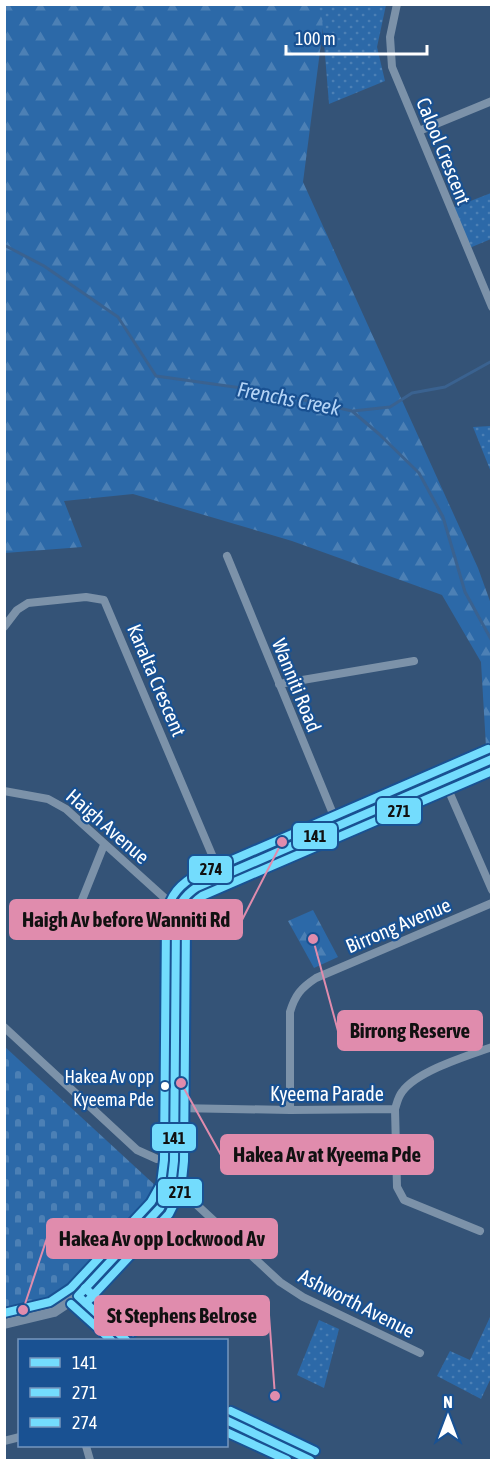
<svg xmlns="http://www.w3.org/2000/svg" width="496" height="1465" font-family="'Asap Condensed',sans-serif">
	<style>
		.forest { fill: url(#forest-firs) }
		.cemetery { fill: url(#cemetery-stones) }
		.park { fill: url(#park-dots) }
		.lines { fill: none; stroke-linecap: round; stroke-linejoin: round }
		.stream { stroke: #3a6290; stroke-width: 3 }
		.street { stroke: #7c92a9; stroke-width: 8 }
		.secondary { stroke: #788ea6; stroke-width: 10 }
		.bus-1-casing { stroke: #195192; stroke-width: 12 }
		.bus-2-casing { stroke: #195192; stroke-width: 12 }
		.bus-3-casing { stroke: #195192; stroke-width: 12 }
		.bus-1 { stroke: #73dcfd; stroke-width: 8 }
		.bus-2 { stroke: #73dcfd; stroke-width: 8 }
		.bus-3 { stroke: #73dcfd; stroke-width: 8 }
		.bus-dot { fill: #fff; stroke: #195192; stroke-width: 2 }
		.labels { text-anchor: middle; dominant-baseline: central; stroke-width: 4.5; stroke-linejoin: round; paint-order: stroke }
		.bus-label { font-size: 18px; fill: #fff; stroke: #195192; text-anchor: end }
		.street-label { font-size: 20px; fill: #fff; stroke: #195192 }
		.water-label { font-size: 21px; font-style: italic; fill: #b4d4f6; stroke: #195192 }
		.leader { fill: none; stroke: #e08cad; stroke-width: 2 }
		.callout-dot { fill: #e08cad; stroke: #195192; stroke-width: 2 }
		.callout { fill: #e08cad; stroke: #e08cad; stroke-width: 2 }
		.callout-label { font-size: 21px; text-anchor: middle; font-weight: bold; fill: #111 }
		.line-badge { stroke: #195192; stroke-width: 2 }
		.pale-badge-label { font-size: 16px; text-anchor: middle; font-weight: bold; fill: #111 }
	</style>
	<defs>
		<pattern id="forest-firs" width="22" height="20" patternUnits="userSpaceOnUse" patternTransform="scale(1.5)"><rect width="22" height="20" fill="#2c69a8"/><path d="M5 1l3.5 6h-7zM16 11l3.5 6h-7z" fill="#4c80b5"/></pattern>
		<pattern id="cemetery-stones" width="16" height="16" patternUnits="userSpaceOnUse" patternTransform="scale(1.5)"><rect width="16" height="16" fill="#2c69a8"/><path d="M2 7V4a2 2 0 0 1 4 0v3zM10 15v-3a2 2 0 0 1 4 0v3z" fill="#4c80b5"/></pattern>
		<pattern id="park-dots" width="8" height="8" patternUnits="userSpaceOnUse" patternTransform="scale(1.5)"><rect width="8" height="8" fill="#2c69a8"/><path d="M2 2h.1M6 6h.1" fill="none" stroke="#4c80b5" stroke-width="1.8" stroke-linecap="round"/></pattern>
	</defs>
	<rect width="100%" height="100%" fill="#345377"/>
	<path class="forest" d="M5 5H326L303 182 478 568 491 604V744L486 747 481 662 442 595 292 541 133 494 64 501 82 547 5 553Z
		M313 910 338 957 314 968 288 921Z"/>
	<path class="cemetery" d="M4 1046 157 1187 148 1203 61 1299 5 1312Z"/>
	<path class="park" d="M317 5H386L377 47 385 81 329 104 322 18Z
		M491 193V239L467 249 450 209Z
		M491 426H492L491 472 473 427Z
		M491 1315V1378L481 1399 437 1376 450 1351 470 1360Z
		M319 1320 339 1329 324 1388 297 1375Z"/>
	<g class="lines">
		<path class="stream" d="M4 245 44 266 118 317 156 376 263 391 326 405
			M339 408 352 411 379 434 419 473 443 517 465 592 492 641
			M353 411 390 407 412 393 445 387 492 361"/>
		<path class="street" d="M397 4 390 37 392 67 492 307
			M419 131 492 101
			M227 556 338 826
			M4 627 17 610 28 603 86 597 104 600 221 876
			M279 684 414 661
			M444 780 492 890
			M4 791 48 799 66 809 168 901 178 907
			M82 914V900L104 845
			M4 1027 137 1150 157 1159 174 1161
			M175 1108 290 1110 395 1109C397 1103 398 1097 402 1092 417 1071 467 1056 492 1047
			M395 1109 397 1187 404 1200 480 1231
			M290 1110V1012C295 995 301 988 316 978L492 903
			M171 1187 184 1193 280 1282 303 1297 420 1353
			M4 1441 20 1437
			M86 1446 90 1460"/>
		<path class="secondary" d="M78 1296 126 1340
			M4 1324 54 1312 78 1296 160 1208 171 1187 174 1161 176 922C177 905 182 896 197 887L492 759
			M226 1420 310 1460"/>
		<defs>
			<path id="bus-1" d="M78 1296 160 1208 171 1187 174 1161 176 922C178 906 183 896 197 887L492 759
				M78 1296 126 1340
				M226 1420 310 1460"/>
			<path id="bus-2" d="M86 1303 169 1214 181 1190 184 1161 186 923C188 910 192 903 202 896L492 771
				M71 1304 111 1340
				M226 1432 287 1460"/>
			<path id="bus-3" d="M85 1288 133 1332
				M4 1313 50 1302 71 1288 151 1202 161 1184 164 1160 166 922C167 901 175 888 193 877L488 749
				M231 1411 315 1451"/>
		</defs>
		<use href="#bus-1" class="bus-1-casing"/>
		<use href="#bus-2" class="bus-2-casing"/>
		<use href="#bus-3" class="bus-3-casing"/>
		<use href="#bus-1" class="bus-1"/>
		<use href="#bus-2" class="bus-2"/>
		<use href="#bus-3" class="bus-3"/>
	</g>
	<circle class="bus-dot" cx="165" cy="1086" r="5"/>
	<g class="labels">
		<g class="bus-label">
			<text x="154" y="1076">Hakea Av opp<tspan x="154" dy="23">Kyeema Pde</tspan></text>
		</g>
		<g class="street-label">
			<text transform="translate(444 151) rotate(68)">Calool Crescent</text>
			<text transform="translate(157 680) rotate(67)">Karalta Crescent</text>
			<text transform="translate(297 685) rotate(68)">Wanniti Road</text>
			<text transform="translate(108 826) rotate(41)">Haigh Avenue</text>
			<text transform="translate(398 925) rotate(-23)">Birrong Avenue</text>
			<text x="327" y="1093">Kyeema Parade</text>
			<text transform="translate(357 1303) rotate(27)">Ashworth Avenue</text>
		</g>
		<g class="water-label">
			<text transform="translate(289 398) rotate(11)">Frenchs Creek</text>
		</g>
	</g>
	<path class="leader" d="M282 842L242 920M313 939L338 1031M181 1083L221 1155M23 1310L47 1238M275 1396L269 1315"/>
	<g class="callout-dot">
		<circle cx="282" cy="842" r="6"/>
		<circle cx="313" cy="939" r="6"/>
		<circle cx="181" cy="1083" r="6"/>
		<circle cx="23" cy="1310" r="6"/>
		<circle cx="275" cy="1396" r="6"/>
	</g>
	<g class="callout">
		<rect x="10" y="900" width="232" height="39" rx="6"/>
		<rect x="338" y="1011" width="144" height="39" rx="6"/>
		<rect x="221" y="1135" width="212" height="39" rx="6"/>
		<rect x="47" y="1219" width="230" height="39" rx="6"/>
		<rect x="95" y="1296" width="174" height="39" rx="6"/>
	</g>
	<g class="callout-label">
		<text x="126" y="927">Haigh Av before Wanniti Rd</text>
		<text x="410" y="1038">Birrong Reserve</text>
		<text x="327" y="1162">Hakea Av at Kyeema Pde</text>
		<text x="162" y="1246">Hakea Av opp Lockwood Av</text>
		<text x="182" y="1323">St Stephens Belrose</text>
	</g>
	<g class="line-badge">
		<rect x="376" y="797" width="46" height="28" rx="6" fill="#73dcfd"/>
		<rect x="292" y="822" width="46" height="28" rx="6" fill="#73dcfd"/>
		<rect x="188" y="855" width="45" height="29" rx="6" fill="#73dcfd"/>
		<rect x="151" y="1123" width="46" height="29" rx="6" fill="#73dcfd"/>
		<rect x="157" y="1178" width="46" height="29" rx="6" fill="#73dcfd"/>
	</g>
	<g class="pale-badge-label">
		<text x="399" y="817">271</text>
		<text x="315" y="842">141</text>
		<text x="211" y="875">274</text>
		<text x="174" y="1144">141</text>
		<text x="180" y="1198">271</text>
	</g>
	<rect width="496" height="1465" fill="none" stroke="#ffffff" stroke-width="12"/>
	<rect x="18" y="1339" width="210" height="108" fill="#195192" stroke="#7597be" stroke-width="1.5"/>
	<rect x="30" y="1358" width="30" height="9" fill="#73dcfd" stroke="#7597be" stroke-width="1.5"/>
	<text x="72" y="1369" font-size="18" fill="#ffffff">141</text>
	<rect x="30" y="1388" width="30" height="9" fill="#73dcfd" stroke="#7597be" stroke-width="1.5"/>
	<text x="72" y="1399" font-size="18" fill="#ffffff">271</text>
	<rect x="30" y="1418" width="30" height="9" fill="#73dcfd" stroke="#7597be" stroke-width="1.5"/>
	<text x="72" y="1429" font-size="18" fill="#ffffff">274</text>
	<g transform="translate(448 1417)" stroke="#195192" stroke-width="4.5" paint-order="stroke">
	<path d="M0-4.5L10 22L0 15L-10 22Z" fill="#ffffff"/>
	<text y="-9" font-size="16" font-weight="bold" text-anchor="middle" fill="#ffffff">N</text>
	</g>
	<path d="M286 45v9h141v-9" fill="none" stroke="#ffffff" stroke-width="3"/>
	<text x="295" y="45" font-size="18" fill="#ffffff" stroke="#195192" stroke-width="4.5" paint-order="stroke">100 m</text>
</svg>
